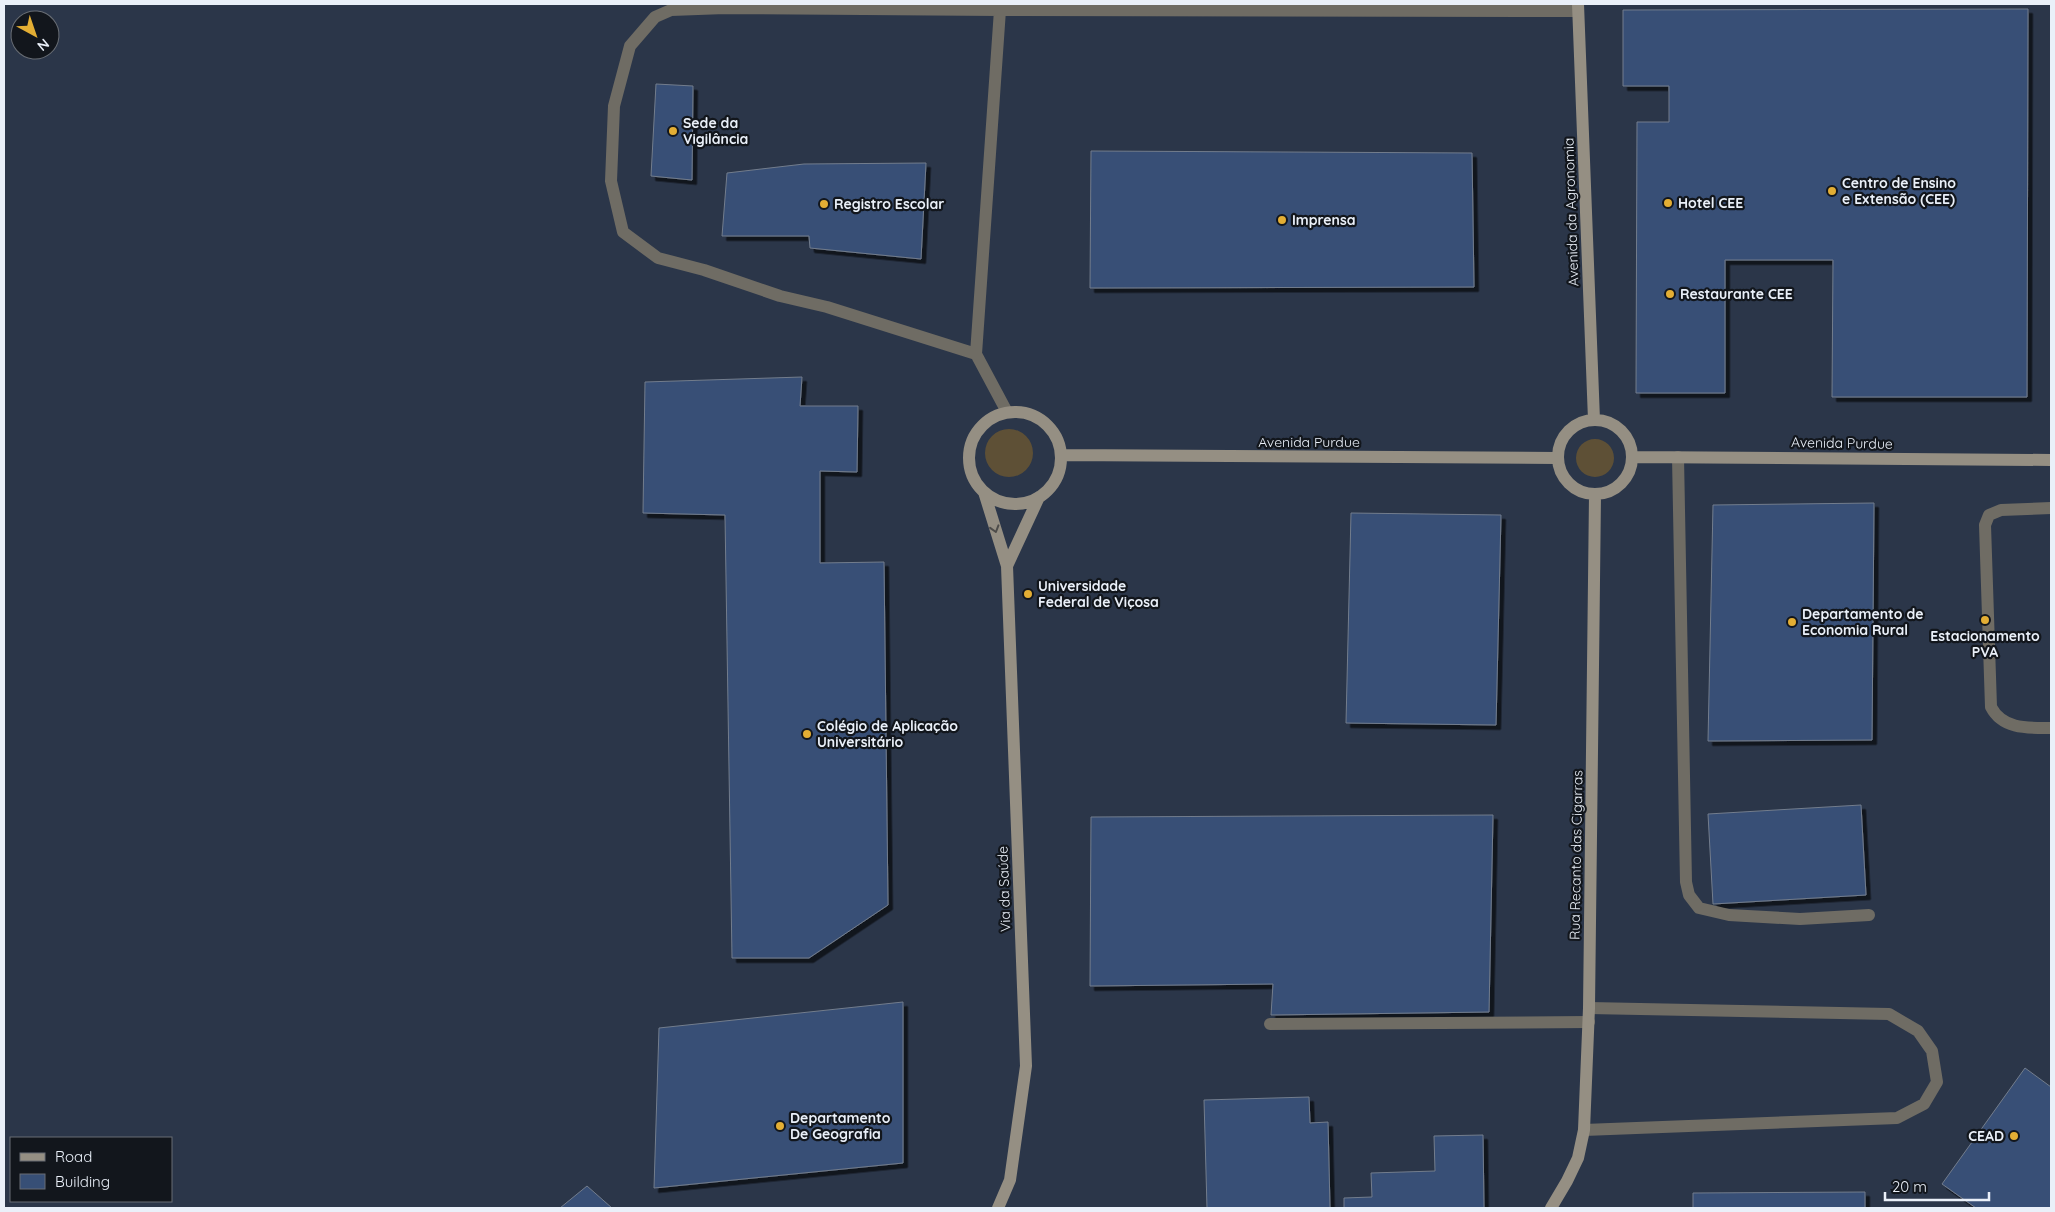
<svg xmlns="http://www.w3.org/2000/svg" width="2055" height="1212" font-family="Quicksand,sans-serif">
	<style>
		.built { fill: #2b3649; fill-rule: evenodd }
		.green { fill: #5e5036 }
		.building { fill: #374f76; stroke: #737d8d; filter: url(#shadow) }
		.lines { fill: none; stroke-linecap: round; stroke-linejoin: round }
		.lane { stroke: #6f6c64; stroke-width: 12 }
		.secondary { stroke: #958f83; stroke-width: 12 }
		.oneway { stroke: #4d4c4a }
		.poi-dot { fill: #e3ae34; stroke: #12161c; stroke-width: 2 }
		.labels { text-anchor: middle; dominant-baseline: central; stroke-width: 4.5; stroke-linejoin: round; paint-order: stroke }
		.poi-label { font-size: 14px; font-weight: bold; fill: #eaf0f9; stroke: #12161c; text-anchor: start }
		.street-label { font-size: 14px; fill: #eaf0f9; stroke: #12161c }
	</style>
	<defs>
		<filter id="shadow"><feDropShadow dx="4.5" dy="4.5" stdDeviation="0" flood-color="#0009"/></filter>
	</defs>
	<rect width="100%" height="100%" fill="#252d3b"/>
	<path class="built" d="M4 4H2051V1208H4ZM20 20H50V50H20ZM11 1138H171V1201H11Z"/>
	<path class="green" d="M985 453a24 24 0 1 1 48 0a24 24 0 1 1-48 0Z
		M1576 458a19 19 0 1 1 38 0a19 19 0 1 1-38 0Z"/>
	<path class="building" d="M1265 4H1525V6Z
		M2028 9 2027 397H1832L1833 260H1725V393H1636L1637 122H1669V86H1623V10Z
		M656 84 693 86 692 180 651 176Z
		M1091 151 1472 153 1474 287 1090 288Z
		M926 163 921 259 810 248 809 236H722L727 173 804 164Z
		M802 377 800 406H858L857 472 820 471V563L884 562 888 905 809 958H732L725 515 643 513 645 382Z
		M1874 503 1872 740 1708 741 1713 505Z
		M1351 513 1501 515 1496 725 1346 723Z
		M1861 805 1866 895 1713 904 1708 814Z
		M1493 815 1489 1012 1271 1015 1273 984 1090 986 1091 817Z
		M903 1002V1163L654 1188 659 1028Z
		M2025 1068 2051 1087V1208H1976L1942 1184Z
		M1309 1097 1310 1123 1328 1122 1330 1208H1207L1204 1100Z
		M1483 1135 1484 1208H1344V1198L1372 1197 1371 1173 1435 1171 1434 1136Z
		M587 1186 612 1208H560Z
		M1865 1192V1208H1693V1193Z"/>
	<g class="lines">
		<path class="lane" d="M1000 10 1578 11
			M976 354 827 307 780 296 704 270 658 258 623 232 611 181 614 106 630 46 655 17 671 10 725 8 1000 10 976 354 1007 412
			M1678 457 1686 882 1689 895 1699 908 1729 915 1800 919 1869 915
			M2051 508 2001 510 1989 515 1985 525 1991 707C2003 730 2029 728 2051 728
			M1270 1024 1589 1022
			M1584 1130 1897 1118 1924 1104 1937 1082 1932 1051 1918 1031 1889 1014 1589 1008"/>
		<path class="secondary" d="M1578 4 1594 420
			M969 458a46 46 0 1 1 92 0a46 46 0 1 1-92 0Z
			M1558 457a37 37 0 1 1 74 0a37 37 0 1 1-74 0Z
			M1061 455 1557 458
			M1632 457 2051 460
			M984 492 1007 566 1026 1066 1010 1180 998 1208
			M1007 566 1039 497
			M1551 1208 1567 1181 1578 1158 1584 1130 1589 1008 1595 495"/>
	</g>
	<defs><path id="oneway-chevron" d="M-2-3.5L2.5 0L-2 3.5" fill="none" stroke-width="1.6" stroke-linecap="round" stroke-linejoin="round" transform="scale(1.25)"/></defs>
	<use class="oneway" href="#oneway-chevron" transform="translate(995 529) rotate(73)"/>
	<g class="poi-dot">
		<circle cx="673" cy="131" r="5"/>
		<circle cx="1832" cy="191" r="5"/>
		<circle cx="1668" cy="203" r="5"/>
		<circle cx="824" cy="204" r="5"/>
		<circle cx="1282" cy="220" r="5"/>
		<circle cx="1670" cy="294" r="5"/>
		<circle cx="1028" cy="594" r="5"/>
		<circle cx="1985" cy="620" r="5"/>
		<circle cx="1792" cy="622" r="5"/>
		<circle cx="807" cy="734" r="5"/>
		<circle cx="780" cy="1126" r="5"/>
		<circle cx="2014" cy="1136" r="5"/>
	</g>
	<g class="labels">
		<g class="poi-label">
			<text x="683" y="123">Sede da<tspan x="683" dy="16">Vigilância</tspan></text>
			<text x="1842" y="183">Centro de Ensino<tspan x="1842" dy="16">e Extensão (CEE)</tspan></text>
			<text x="1678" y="203">Hotel CEE</text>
			<text x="834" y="204">Registro Escolar</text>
			<text x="1292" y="220">Imprensa</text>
			<text x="1680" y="294">Restaurante CEE</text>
			<text x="1038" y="586">Universidade<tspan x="1038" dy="16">Federal de Viçosa</tspan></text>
			<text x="1802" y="614">Departamento de<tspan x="1802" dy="16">Economia Rural</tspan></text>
			<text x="1985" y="636" text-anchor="middle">Estacionamento<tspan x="1985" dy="16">PVA</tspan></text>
			<text x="817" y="726">Colégio de Aplicação<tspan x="817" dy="16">Universitário</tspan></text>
			<text x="790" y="1118">Departamento<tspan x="790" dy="16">De Geografia</tspan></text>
			<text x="2004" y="1136" text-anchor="end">CEAD</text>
		</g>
		<g class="street-label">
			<text transform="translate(1571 212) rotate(-92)">Avenida da Agronomia</text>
			<text x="1309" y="442">Avenida Purdue</text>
			<text transform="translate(1842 443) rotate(1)">Avenida Purdue</text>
			<text transform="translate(1576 855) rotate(-89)">Rua Recanto das Cigarras</text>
			<text transform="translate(1004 889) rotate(-92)">Via da Saúde</text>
		</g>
	</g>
	<rect width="2055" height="1212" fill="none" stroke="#eaf0f9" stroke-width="10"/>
	<rect x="10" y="1137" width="162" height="65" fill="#12161c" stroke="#686d74"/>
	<rect x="20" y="1153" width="25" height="8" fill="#958f83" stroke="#686d74"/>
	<text x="55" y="1162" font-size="15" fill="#eaf0f9">Road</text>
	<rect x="20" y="1174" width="25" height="15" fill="#374f76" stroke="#686d74"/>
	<text x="55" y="1187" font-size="15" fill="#eaf0f9">Building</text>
	<g transform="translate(35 35) rotate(140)"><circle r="24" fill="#12161c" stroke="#686d74"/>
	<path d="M0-4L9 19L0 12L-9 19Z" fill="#e3ae34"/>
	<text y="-8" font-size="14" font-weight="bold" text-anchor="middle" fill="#eaf0f9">N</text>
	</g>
	<path d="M1885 1192v8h104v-8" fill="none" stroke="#eaf0f9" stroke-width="2.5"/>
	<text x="1892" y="1192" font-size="15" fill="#eaf0f9" stroke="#12161c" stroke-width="4" paint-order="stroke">20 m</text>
</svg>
